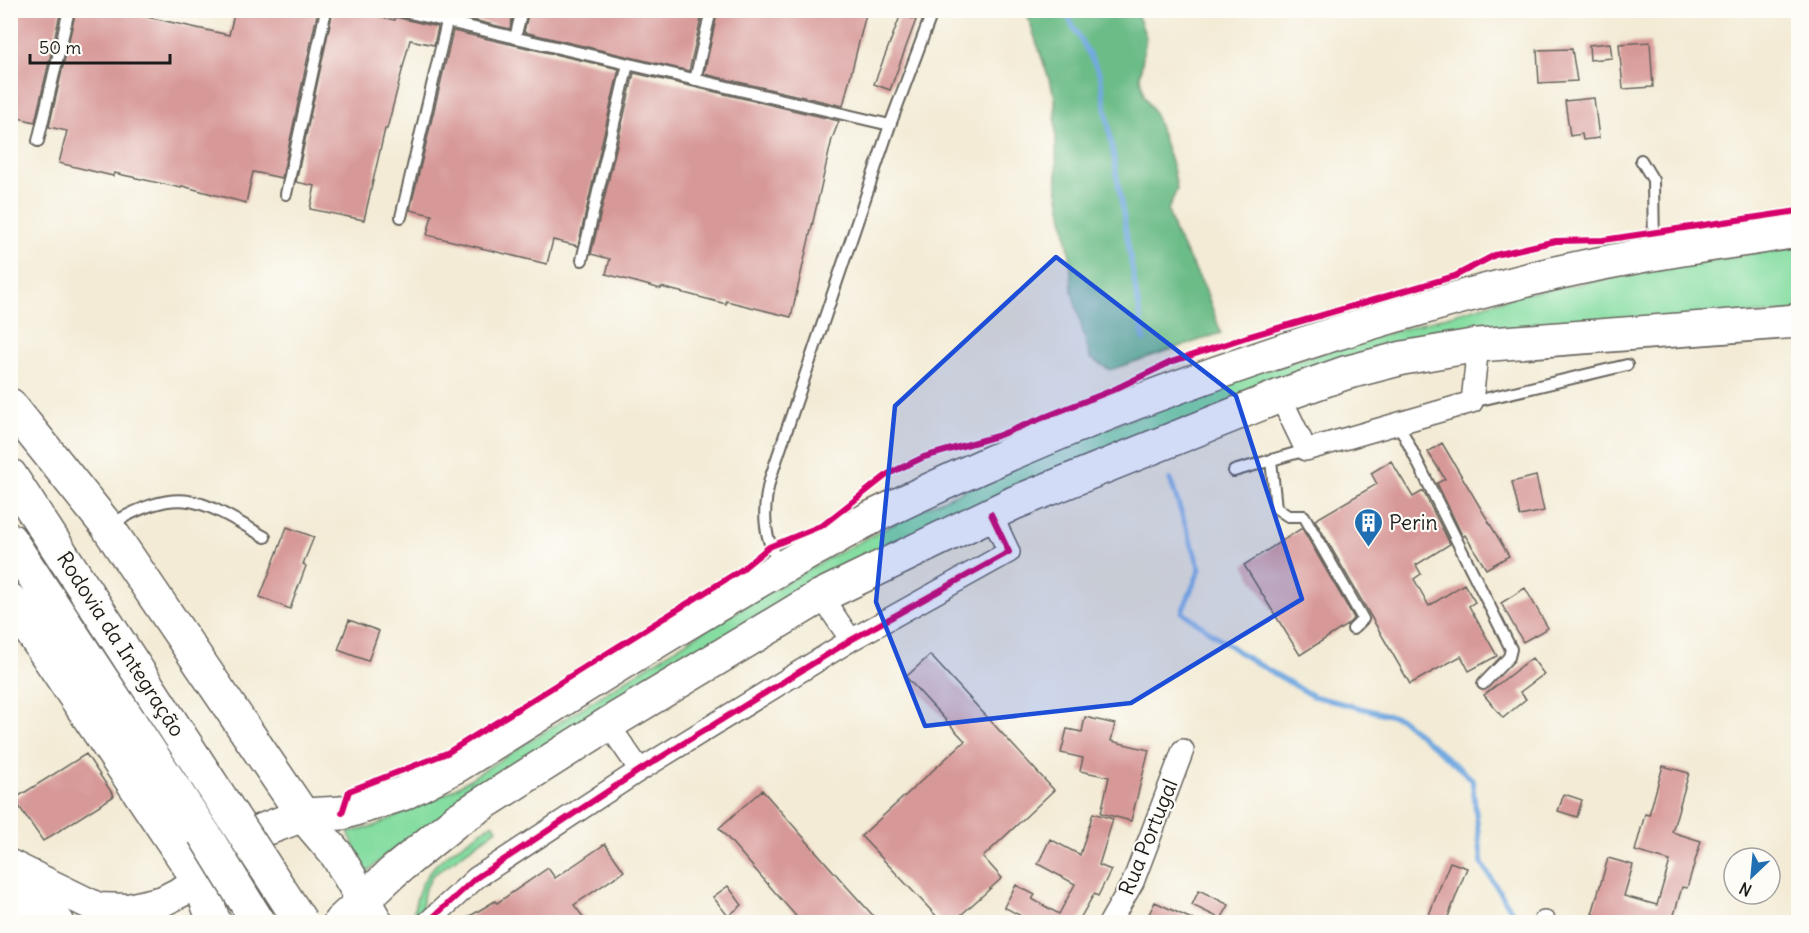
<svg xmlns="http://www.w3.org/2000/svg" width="1809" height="933" font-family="Delius,sans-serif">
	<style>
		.green { fill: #85dda1; stroke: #507c5e; stroke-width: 1.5 }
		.forest { fill: #6cbc87; stroke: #446c52; stroke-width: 1.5 }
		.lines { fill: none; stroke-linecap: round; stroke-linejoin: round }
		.stream { stroke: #72a9e0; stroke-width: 5 }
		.building { fill: #d79998 }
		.service-casing { stroke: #67645d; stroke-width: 14 }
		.minor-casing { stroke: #67645d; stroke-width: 24 }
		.secondary-casing { stroke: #67645d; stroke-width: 33 }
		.trunk-casing { stroke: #67645d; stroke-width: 36 }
		.service { stroke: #fff; stroke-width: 10 }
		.minor { stroke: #fff; stroke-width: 21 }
		.secondary { stroke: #fff; stroke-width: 30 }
		.trunk { stroke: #fff; stroke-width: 33 }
		.trunk-bridge-casing { stroke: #67645d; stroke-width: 36; stroke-linecap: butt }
		.trunk-bridge { stroke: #fff; stroke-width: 33 }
		.cycleway-casing { stroke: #fdfcf7; stroke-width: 10 }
		.cycleway { stroke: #d6006c; stroke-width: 6 }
		.marked { fill: #1d4ed8; fill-opacity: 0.2; stroke: #1d4ed8; stroke-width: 4.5; stroke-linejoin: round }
		.labels { text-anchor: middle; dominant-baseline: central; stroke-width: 4.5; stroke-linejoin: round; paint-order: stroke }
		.poi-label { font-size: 21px; fill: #1c1c1c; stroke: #fdfcf7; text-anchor: start }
		.street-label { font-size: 21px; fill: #1c1c1c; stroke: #fdfcf7 }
	</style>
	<rect width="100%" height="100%" fill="#fdfcf7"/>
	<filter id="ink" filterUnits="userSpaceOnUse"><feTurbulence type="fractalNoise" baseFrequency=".0167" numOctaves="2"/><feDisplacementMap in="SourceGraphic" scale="12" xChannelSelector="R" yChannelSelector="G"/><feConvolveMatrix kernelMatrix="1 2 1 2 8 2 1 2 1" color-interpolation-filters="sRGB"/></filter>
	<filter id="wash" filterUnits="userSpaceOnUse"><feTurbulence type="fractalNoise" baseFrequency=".008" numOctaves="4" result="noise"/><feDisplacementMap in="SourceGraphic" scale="24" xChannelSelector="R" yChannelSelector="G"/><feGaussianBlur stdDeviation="1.35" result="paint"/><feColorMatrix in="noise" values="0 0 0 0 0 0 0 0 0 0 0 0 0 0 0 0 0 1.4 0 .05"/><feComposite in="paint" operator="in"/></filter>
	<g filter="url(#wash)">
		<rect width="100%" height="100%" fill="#f3ebd5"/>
		<path class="green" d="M1798 245V311L1528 331 1095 455 462 805 387 854 367 872 348 832 372 827 451 791 708 628 830 557 929 506 1089 435 1230 380 1522 294Z
			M493 823 497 829 432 876 424 892 420 922H413C416 864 451 854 493 823Z"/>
		<path class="forest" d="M1026 11H1136L1146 37 1140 76 1144 96 1155 114 1173 168 1177 189 1168 210 1175 233 1205 288 1221 333 1110 370 1090 358 1072 291 1070 256 1057 185 1055 97Z"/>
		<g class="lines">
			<path class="stream" d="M1064 10 1100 74 1144 340
				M1170 479 1200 569 1182 612 1246 657 1313 696 1400 718 1472 779 1482 864 1519 922"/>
		</g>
		<g id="blocks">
			<path class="building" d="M10 10H61L35 122 10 116Z
				M76 10H105L129 16V13L229 35 235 10H318L282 178 253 172 246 203 182 186 181 188 114 173 113 176 59 163 67 131 49 127Z
				M333 10H349L395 20V17L438 27 434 45 410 40 387 129H385L364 220 310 209 315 186 296 182Z
				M432 10H514L510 29Z
				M529 10H703L689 71 524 32Z
				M718 10H867L843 106 704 74Z
				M901 14 916 20 890 90 874 84Z
				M453 31 619 69 578 246 553 240 547 264 427 235 432 215 410 210Z
				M1650 42 1653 87 1623 89 1619 44Z
				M1610 43 1612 58 1590 60 1589 45Z
				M1572 49 1577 81 1539 83 1537 50Z
				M634 73 839 121 832 139 791 317 726 301V304L661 287V289L606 274 610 259 591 254Z
				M1594 98 1599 138 1583 140 1582 134 1570 136 1565 101Z
				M1442 443 1509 556 1486 569 1465 535 1463 537 1437 483 1445 479 1428 452Z
				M1391 461 1413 497 1423 491 1450 544 1416 565 1421 574 1414 579 1429 606 1464 584 1475 602 1469 606 1497 656 1469 671 1461 656 1410 684 1315 520 1377 484 1371 473Z
				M1536 476 1544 511 1520 516 1512 482Z
				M287 527 314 537 303 564 306 566 290 609 260 597Z
				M1302 528 1354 618 1347 625 1300 655 1244 565Z
				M1525 588 1548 628 1523 642 1501 603Z
				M349 620 379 631 368 661 338 650Z
				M930 655 1054 790 983 857 1002 878 953 922H942L861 836 965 741 906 677Z
				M1532 658 1544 674 1520 692 1526 699 1503 718 1484 695Z
				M1085 717 1115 724 1111 741 1149 750 1131 821 1101 813 1109 777 1080 771 1083 758 1061 753 1067 729 1082 732Z
				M86 754 114 796 43 841 14 799Z
				M1663 766 1689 773 1672 832 1701 841 1687 888 1682 887 1672 922H1634L1618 918 1617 921 1592 914 1608 858 1633 865 1624 896 1657 905 1670 861 1635 851 1645 814 1649 815Z
				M762 790 848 888 879 922H801L719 828Z
				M1564 794 1582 800 1577 817 1558 811Z
				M1093 813 1113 819 1099 865 1111 870 1098 896 1094 894 1078 922H1032L1004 907 1016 885 1035 895 1032 899 1059 914 1075 884 1038 864 1050 839 1080 855Z
				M605 844 624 871 574 905 587 922H460L495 901 497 903 548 868 555 878Z
				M1450 862 1467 868 1446 922H1426Z
				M728 886 742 905 728 916 713 897Z
				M1199 890 1229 905 1221 919 1192 905Z
				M1155 902 1198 922H1145Z"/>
		</g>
	</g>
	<g filter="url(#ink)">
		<use href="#blocks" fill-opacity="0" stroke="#67645d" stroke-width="1.5"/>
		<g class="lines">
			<defs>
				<path id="service" d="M397 10 890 125
					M515 38 522 10
					M695 80 711 10
					M38 141 69 10
					M1641 160 1653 180 1654 250
					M286 194 326 10
					M401 217 447 22
					M582 260 628 64
					M1472 402 1627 365
					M1398 423 1511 649 1509 657 1483 684
					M1271 460 1276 508 1288 516H1304L1363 619 1353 629
					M1234 471 1306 450
					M109 525C182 484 197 498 265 537
					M780 566C763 537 762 511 770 479L890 125 933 10"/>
				<path id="minor" d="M1280 396 1306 450 1472 402 1478 345
					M821 596 851 640
					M608 724 640 770
					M428 922 476 878 640 770 851 640 1009 552 991 514
					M1110 922 1133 882 1183 750
					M1544 922H1545"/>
				<path id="secondary" d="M10 865 98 908 128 909 163 901 200 882
					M10 897 59 922"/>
				<path id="trunk" d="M10 405 107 526 303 815 337 855 376 922
					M10 475 231 814
					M10 540 204 834
					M10 600 200 882 214 922
					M200 882 211 859 239 839 303 815 342 813 402 794 458 765C576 692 693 616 815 549 836 538 857 524 879 514 1090 411 1311 333 1539 277 1624 256 1712 245 1798 231
					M340 922 393 872 457 820 608 724 821 596 1014 503 1280 396 1345 373 1403 358 1478 345 1798 321"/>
			</defs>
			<use href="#service" class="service-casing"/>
			<use href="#minor" class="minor-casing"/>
			<use href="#secondary" class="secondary-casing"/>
			<use href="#trunk" class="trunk-casing"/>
			<use href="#service" class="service"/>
			<use href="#minor" class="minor"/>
			<use href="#secondary" class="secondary"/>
			<use href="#trunk" class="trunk"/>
			<defs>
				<path id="trunk-bridge" d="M231 814 301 922
					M204 834 258 922"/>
			</defs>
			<use href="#trunk-bridge" class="trunk-bridge-casing"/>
			<use href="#trunk-bridge" class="trunk-bridge"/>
			<defs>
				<path id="cycleway" d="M342 813 349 791 447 753 741 570 769 547 823 525 888 474 924 457 997 436 1113 390 1171 362 1247 337 1455 276 1495 255 1556 241 1603 240 1798 211
					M428 922 476 878 640 770 851 640 1009 552 991 514"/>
			</defs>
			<use href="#cycleway" class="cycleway-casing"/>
			<use href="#cycleway" class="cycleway"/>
		</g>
	</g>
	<path class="marked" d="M1056 257 1236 396 1302 599 1131 703 925 726 876 602 895 406Z"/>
	<defs>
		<symbol id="building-pin" viewBox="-11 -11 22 30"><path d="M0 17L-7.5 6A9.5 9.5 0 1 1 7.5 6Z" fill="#1f6fb2" stroke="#fdfcf7"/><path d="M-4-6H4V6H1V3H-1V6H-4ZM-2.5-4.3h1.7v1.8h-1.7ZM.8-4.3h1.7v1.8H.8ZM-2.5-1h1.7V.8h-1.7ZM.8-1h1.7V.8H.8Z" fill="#fff"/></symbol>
	</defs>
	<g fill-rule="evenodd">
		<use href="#building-pin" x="1352" y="506" width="33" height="45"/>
	</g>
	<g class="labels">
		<g class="poi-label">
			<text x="1389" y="522">Perin</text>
		</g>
		<g class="street-label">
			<text transform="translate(121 644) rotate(57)">Rodovia da Integração</text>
			<text transform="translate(1148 837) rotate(-68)">Rua Portugal</text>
		</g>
	</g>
	<rect width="1809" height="933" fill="none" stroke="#fdfcf7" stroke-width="36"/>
	<g transform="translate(1752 876) rotate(206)"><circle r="28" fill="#fdfcf7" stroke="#a3a29f" stroke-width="1.5"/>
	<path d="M0-4.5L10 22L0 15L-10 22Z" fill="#1f6fb2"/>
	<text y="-9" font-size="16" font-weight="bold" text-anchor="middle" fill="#1c1c1c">N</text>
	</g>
	<path d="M30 54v9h140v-9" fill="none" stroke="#1c1c1c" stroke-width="3"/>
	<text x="39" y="54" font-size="18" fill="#1c1c1c" stroke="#fdfcf7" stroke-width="4.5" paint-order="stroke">50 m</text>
</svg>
